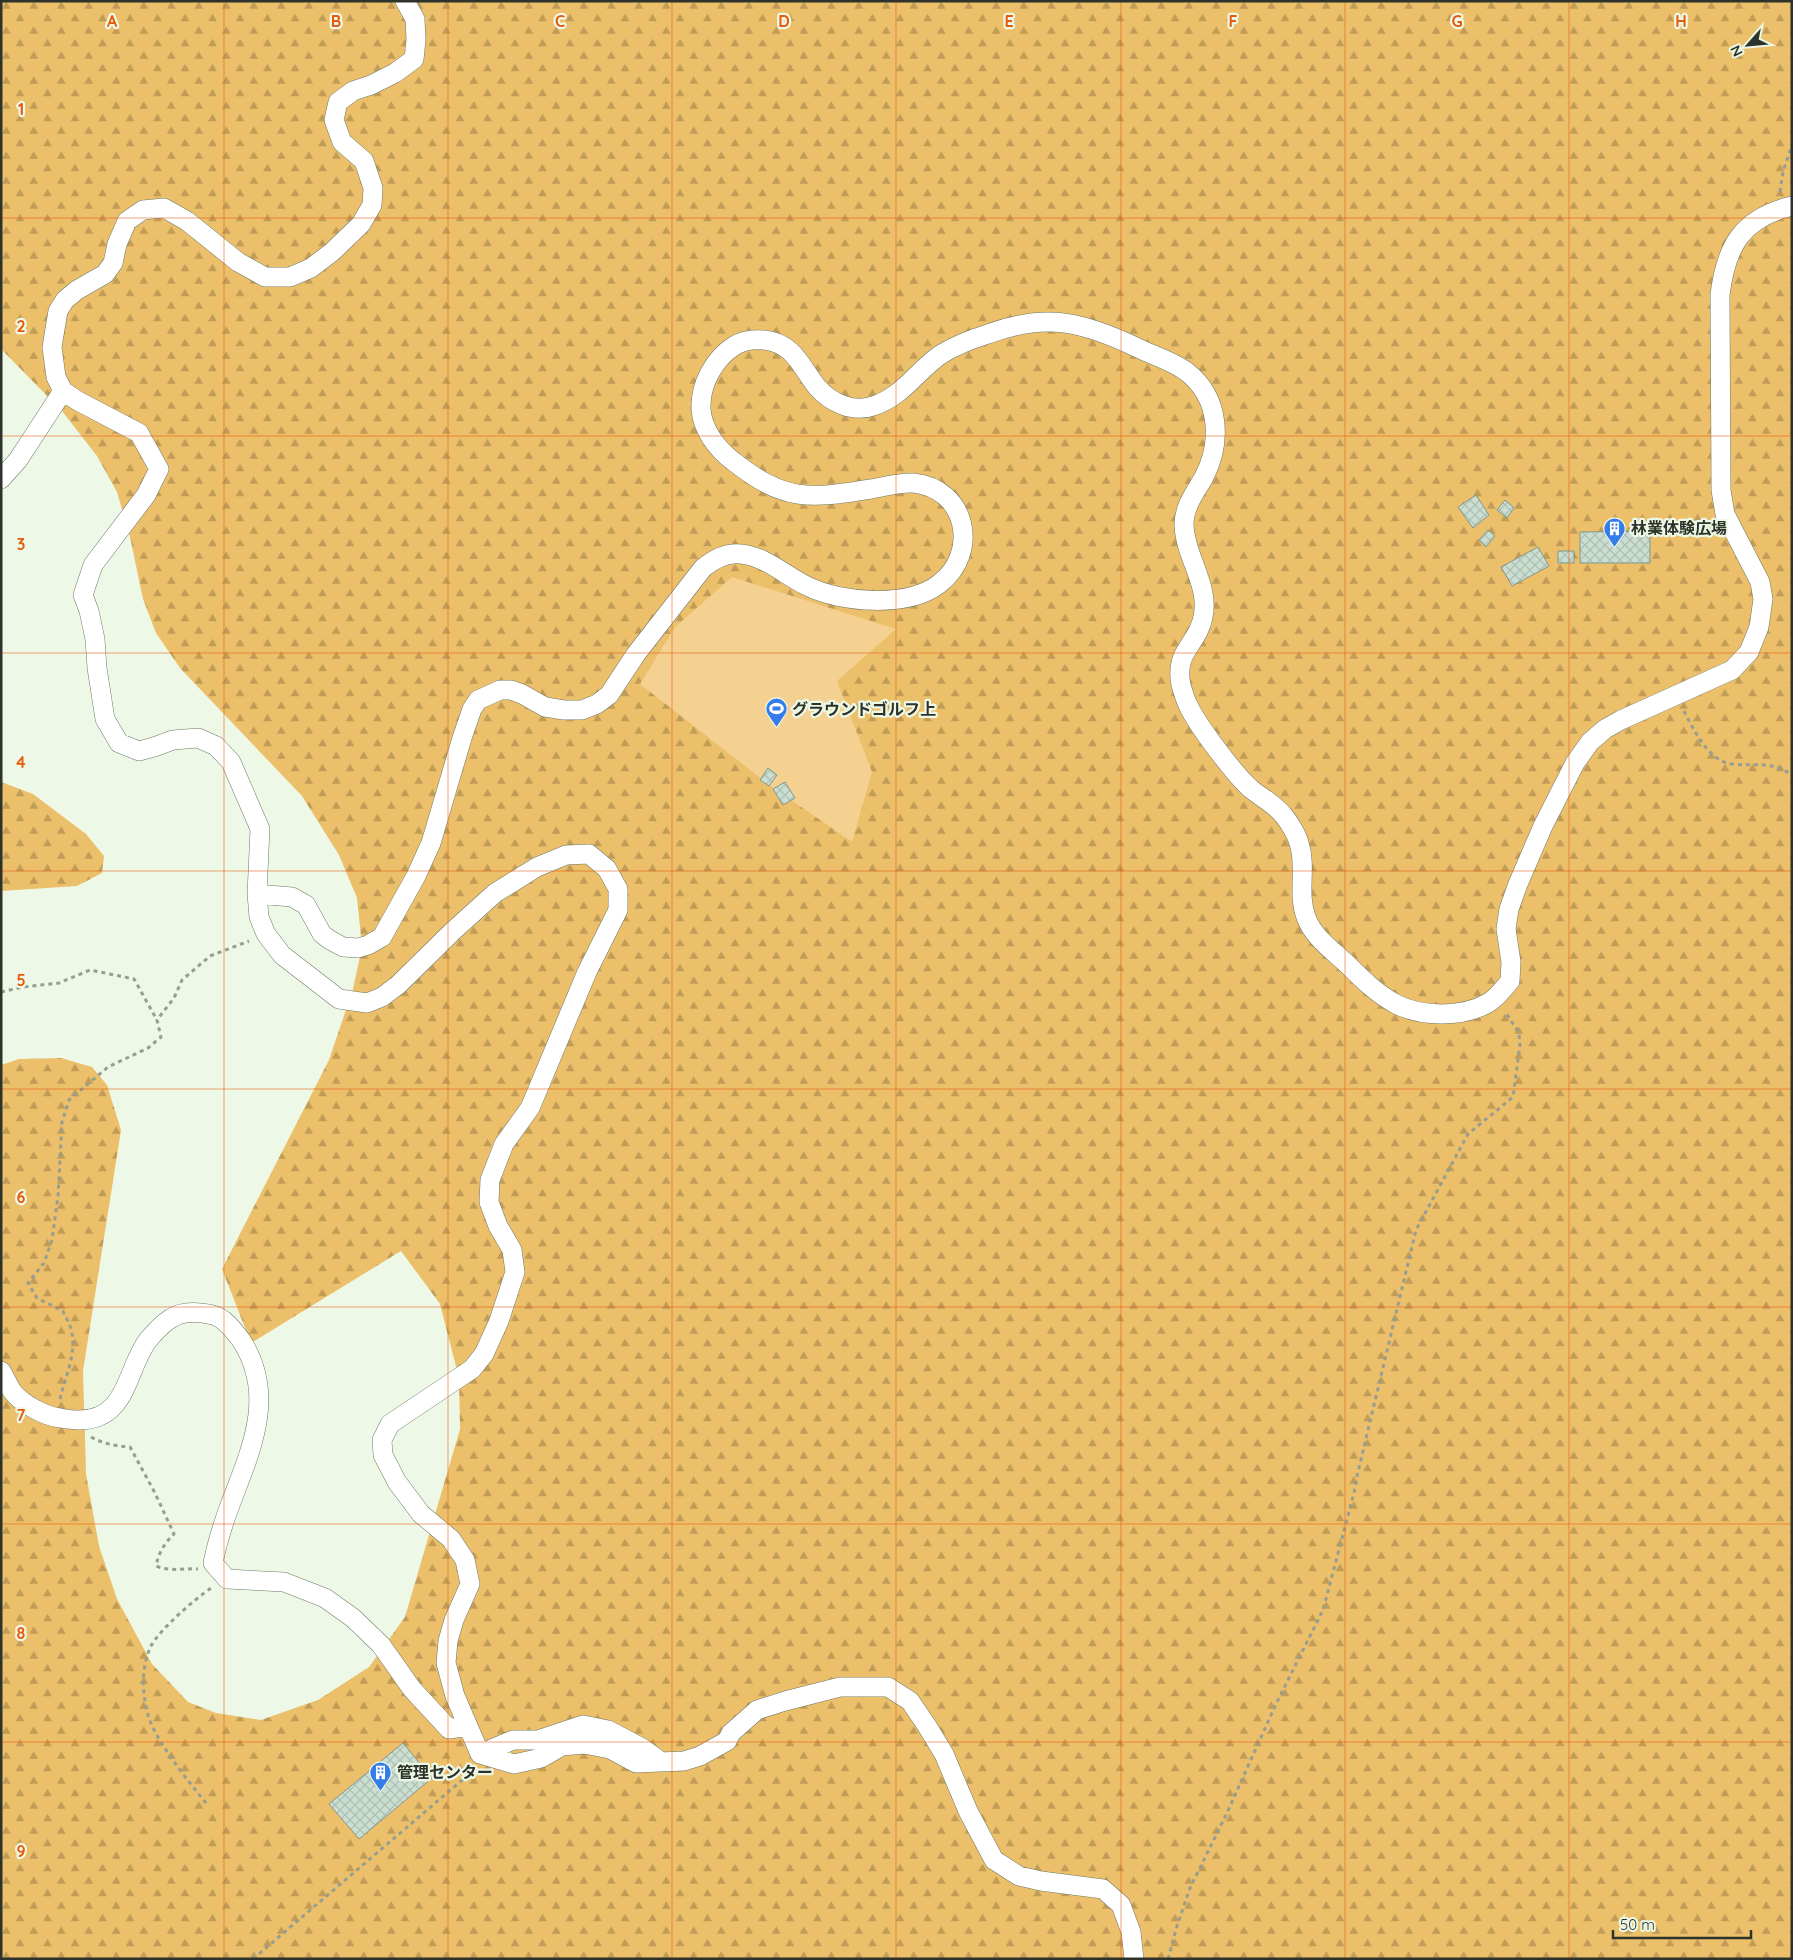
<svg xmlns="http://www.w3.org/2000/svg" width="1793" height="1960" font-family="Quicksand,'Noto Sans JP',sans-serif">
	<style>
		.forest { fill: url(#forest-firs) }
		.pitch { fill: #f4d190 }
		.building { fill: url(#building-cross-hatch); stroke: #84978b }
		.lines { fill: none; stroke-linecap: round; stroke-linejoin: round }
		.minor-casing { stroke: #6e7867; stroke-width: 20 }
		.path { stroke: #959e90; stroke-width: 3; stroke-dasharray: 4 4; stroke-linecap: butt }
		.minor { stroke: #fff; stroke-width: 19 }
		.grid { fill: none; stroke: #e8590c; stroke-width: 1; stroke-opacity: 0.55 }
		.labels { text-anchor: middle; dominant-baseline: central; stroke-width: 4.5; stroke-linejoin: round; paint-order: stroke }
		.poi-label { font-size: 16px; font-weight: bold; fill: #2d322a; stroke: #edf9e6; text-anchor: start }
		.grid-label { font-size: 16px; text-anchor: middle; font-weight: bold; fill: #e8590c; stroke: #edf9e6; stroke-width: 4.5; stroke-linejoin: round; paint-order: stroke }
	</style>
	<defs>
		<pattern id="forest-firs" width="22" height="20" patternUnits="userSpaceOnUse" patternTransform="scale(1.25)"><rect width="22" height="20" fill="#ecbf6a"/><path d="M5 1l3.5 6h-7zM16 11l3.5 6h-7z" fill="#c09c57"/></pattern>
		<pattern id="building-cross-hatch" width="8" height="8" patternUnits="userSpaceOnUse" patternTransform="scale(1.25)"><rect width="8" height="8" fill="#cadfd2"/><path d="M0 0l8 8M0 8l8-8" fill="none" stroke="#aec0b4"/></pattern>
	</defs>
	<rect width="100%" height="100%" fill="#edf9e6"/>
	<path class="forest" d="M1 1H1792V1959H1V1065L19 1059 61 1058 92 1067 107 1085 121 1130 83 1371 86 1474 99 1546 117 1599 152 1664 188 1702 216 1713 261 1720 318 1700 369 1667 405 1617 460 1429 459 1378 440 1304 401 1251 251 1343 222 1269 329 1060 353 989 362 947 357 898 339 855 302 796 180 668 156 633 143 599 130 537 117 492 97 456 62 411 1 349Z
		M1 782 33 794 86 834 104 856 102 873 77 886 1 891Z"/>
	<path class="pitch" d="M732 577 896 629 837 681 872 772 852 842 768 784 640 684 675 627Z"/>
	<path class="building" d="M1476 495 1489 515 1473 528 1458 507Z
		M1505 500 1514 508 1507 518 1497 510Z
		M1488 530 1495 536 1486 547 1479 540Z
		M1650 531V563H1580V532Z
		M1538 547 1549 566 1512 586 1501 567Z
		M1558 551H1574V563H1558Z
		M768 768 777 775 769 786 760 780Z
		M785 782 795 798 783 805 773 789Z
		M403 1743 432 1778 359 1839 329 1804Z"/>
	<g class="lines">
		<defs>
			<path id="minor" d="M405 1 415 19 416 40 414 59 395 73 371 85 353 91 338 102 334 120 342 142 364 161 373 188 372 205 361 224 332 252 311 268 290 277H265L238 262 187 221 164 208 143 210 127 221 117 244 113 263 105 274 77 290 65 300 58 311 52 347 56 377 63 391 78 401 139 433 159 469 146 495 93 565 83 595 89 611 95 639 97 668 105 719 119 743 139 751 154 747 173 740 198 738 216 746 231 762 260 829 257 894 259 917 266 934 282 955 339 999 367 1003 382 997 398 985 453 931 495 893 537 867 566 855 589 854 607 869 618 889V910L587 972 530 1108 504 1144 490 1180 489 1202 498 1226 512 1250 515 1272 499 1321 484 1354 472 1369 390 1424 382 1440 383 1455 397 1482 421 1514 451 1539 465 1560 470 1584 454 1620 448 1641 446 1663 455 1696 480 1754
				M1 479 18 460 63 391
				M257 894 292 897 306 905 322 934 330 940 343 947 358 948 368 945 382 937 416 876 431 843 462 738 472 709 478 700 500 690H511L522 694 545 707 564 710H582L597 704 609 695 636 654 703 568C714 559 726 552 741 554 765 556 786 576 807 586 841 603 908 608 939 584 980 553 967 488 913 483 899 482 885 487 871 489 808 499 785 502 733 461 717 449 702 429 701 409 700 384 714 359 734 346 743 340 754 339 764 340 794 343 801 367 817 387 831 403 853 413 873 406 902 397 916 372 940 355 954 346 972 339 988 334 1047 312 1084 322 1140 349 1155 356 1174 362 1187 372 1220 398 1222 442 1204 477 1195 493 1184 506 1184 525 1185 557 1210 585 1203 617 1198 645 1174 650 1181 685 1183 692 1185 699 1188 705 1197 725 1235 775 1251 789 1262 798 1276 805 1284 816 1289 822 1297 835 1299 843 1307 867 1297 893 1306 917 1313 937 1332 950 1347 964 1362 979 1377 994 1396 1004 1421 1017 1462 1018 1488 1003 1497 998 1503 989 1510 981L1511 962 1506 929 1509 909 1518 884 1543 826 1575 763 1590 742 1605 729 1621 720 1732 670 1749 652 1759 627 1763 599 1760 582 1725 514 1721 490 1720 295C1726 246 1742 218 1792 206
				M1 1371C5 1377 8 1385 12 1391 22 1404 44 1416 60 1418 66 1419 73 1420 79 1420 128 1420 126 1369 148 1340 154 1333 162 1324 170 1319 182 1310 200 1312 213 1315 225 1318 234 1331 241 1340 277 1395 251 1450 230 1505 223 1524 217 1543 213 1563L227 1579 284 1582 325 1598 353 1618 381 1645 412 1689 449 1729 468 1726
				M480 1754 514 1764 541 1758 562 1746 584 1744 610 1749 636 1763 684 1761 700 1756 727 1741 731 1733 757 1710 785 1701 840 1687H888L910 1701 927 1726 944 1754 968 1811 994 1860 1019 1876 1041 1881 1103 1889 1121 1905 1131 1932 1134 1959
				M480 1754 513 1740H538L583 1725 608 1730 642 1748 660 1761"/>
		</defs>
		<use href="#minor" class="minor-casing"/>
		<path class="path" d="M1780 192 1783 172 1792 145
			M1684 711C1694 730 1708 761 1732 764 1755 767 1771 760 1792 775
			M1 992 23 987 59 983 90 970 134 979 157 1020
			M60 1399C65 1378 76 1355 72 1333 71 1325 65 1317 63 1311L37 1298 28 1283 44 1263 52 1240 58 1196 62 1122 69 1100 108 1067 148 1048 161 1037 157 1020 174 998 182 980 210 956 249 941
			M91 1437C104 1444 115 1446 130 1447L155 1493 174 1534C164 1544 159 1552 156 1566 171 1572 183 1568 198 1569
			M206 1803C188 1781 160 1746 150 1721 142 1698 140 1668 151 1646 160 1629 195 1599 211 1588
			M253 1959 468 1775 471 1770
			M1168 1959 1177 1926 1190 1888 1226 1815 1276 1704 1323 1610 1354 1493 1357 1476 1416 1230 1468 1134 1513 1097 1520 1045 1519 1033 1506 1013"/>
		<use href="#minor" class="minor"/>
	</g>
	<path class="grid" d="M224 1V1959M448 1V1959M672 1V1959M896 1V1959M1121 1V1959M1345 1V1959M1569 1V1959M1 218H1792M1 436H1792M1 653H1792M1 871H1792M1 1089H1792M1 1307H1792M1 1524H1792M1 1742H1792"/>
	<defs>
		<symbol id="building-pin" viewBox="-11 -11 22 30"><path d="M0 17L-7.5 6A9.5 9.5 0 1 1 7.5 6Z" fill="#337ce9" stroke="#edf9e6"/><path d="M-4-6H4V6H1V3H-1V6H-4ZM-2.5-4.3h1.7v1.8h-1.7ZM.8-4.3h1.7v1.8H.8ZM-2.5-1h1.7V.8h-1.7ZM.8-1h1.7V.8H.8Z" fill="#fff"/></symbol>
		<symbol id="stadium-pin" viewBox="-11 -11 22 30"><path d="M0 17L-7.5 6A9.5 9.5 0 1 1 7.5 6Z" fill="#337ce9" stroke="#edf9e6"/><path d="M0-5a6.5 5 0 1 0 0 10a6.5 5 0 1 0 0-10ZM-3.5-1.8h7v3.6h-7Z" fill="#fff"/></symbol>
	</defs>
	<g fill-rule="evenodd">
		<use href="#building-pin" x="1602" y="516" width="25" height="34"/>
		<use href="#stadium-pin" x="764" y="696" width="25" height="34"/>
		<use href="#building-pin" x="368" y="1760" width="25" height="34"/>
	</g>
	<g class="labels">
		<g class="poi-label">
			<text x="1631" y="528">林業体験広場</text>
			<text x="792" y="709">グラウンドゴルフ上</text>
			<text x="397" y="1772">管理センター</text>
		</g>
	</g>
	<g class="grid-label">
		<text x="112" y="27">A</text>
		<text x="336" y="27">B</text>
		<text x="560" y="27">C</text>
		<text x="784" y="27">D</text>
		<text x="1009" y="27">E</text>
		<text x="1233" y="27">F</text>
		<text x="1457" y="27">G</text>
		<text x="1681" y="27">H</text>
		<text x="21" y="115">1</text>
		<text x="21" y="332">2</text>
		<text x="21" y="550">3</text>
		<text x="21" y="768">4</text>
		<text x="21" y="986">5</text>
		<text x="21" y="1203">6</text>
		<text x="21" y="1421">7</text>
		<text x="21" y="1639">8</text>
		<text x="21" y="1857">9</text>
	</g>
	<rect width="1793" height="1960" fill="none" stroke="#2d322a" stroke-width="5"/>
	<g transform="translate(1748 45) rotate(243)" stroke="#edf9e6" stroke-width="4" paint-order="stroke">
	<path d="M0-4L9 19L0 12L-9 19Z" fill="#2d322a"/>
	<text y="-8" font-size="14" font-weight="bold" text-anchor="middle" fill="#2d322a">N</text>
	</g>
	<path d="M1613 1930v8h138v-8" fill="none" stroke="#2d322a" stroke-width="2.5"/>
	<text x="1620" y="1930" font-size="15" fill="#2d322a" stroke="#edf9e6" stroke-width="4" paint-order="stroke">50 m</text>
</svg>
